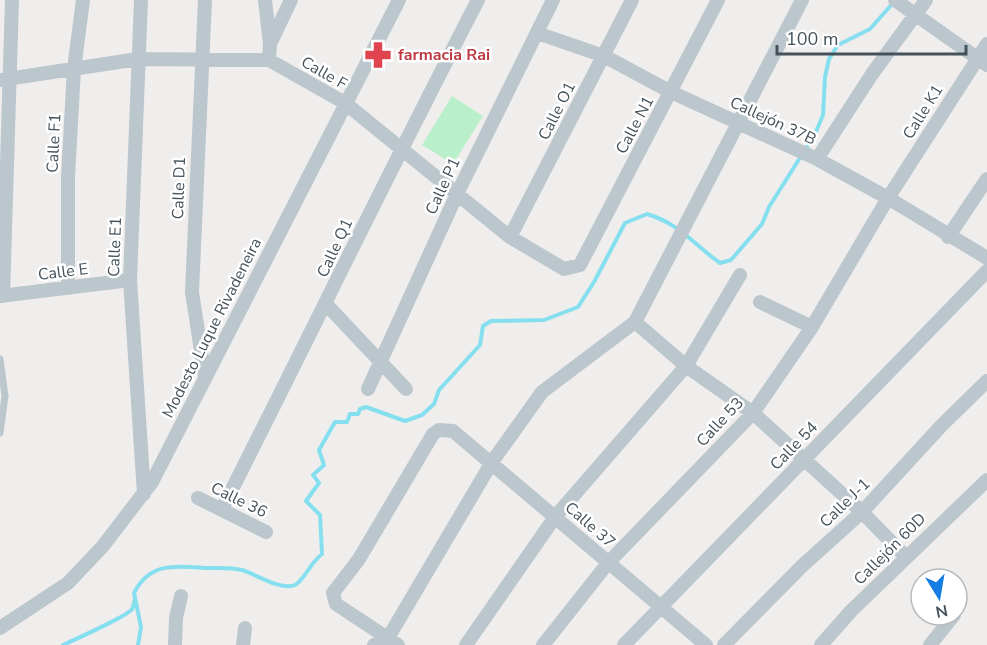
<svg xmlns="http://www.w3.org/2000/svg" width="987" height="645" font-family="'Nunito Sans',sans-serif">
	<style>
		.green { fill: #b9f0cb }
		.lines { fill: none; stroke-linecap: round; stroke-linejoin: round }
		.stream { stroke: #85dfee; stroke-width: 4 }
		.lane { stroke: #bbc6cd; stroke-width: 7 }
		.street { stroke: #bbc6cd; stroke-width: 14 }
		.labels { text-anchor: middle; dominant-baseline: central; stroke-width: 5; stroke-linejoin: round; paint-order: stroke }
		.health-label { font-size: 16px; font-weight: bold; fill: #be3a42; stroke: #fff; text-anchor: start }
		.street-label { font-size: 16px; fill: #45525b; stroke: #fff }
	</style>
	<rect width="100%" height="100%" fill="#f0eded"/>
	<path class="green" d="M452 96 483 116 453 164 422 145Z"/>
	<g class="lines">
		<path class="stream" d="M63 645C74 640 129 615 132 609 134 606 134 602 135 599
			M138 645 141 627 134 593C150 562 175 566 205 568 217 568 231 567 242 570 256 574 280 591 295 585 304 580 311 562 322 554L320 515 306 501 319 483 313 475 324 465 319 450 335 422H347L350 414H358L360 409 366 407 405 421 422 415 434 404 439 390 480 345 483 326 491 321 544 320 578 307 594 282 625 223 647 214C680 224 693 244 720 263L731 260 762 224 769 207 815 134 823 115 825 77 829 59 838 45 870 29 893 3"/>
		<path class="lane" d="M0 359 5 396 0 433"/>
		<path class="street" d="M141 0 130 280 144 494
			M205 0 192 292 205 377
			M265 0 270 44
			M895 0 987 65
			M537 33 604 56 671 92 817 159 888 198 987 258
			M269 60 270 44 291 0
			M0 80 138 59 269 60 345 103 510 237 564 269 580 265 718 0
			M817 159 872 74 926 0
			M510 237 632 0
			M948 237 987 179
			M68 288V177L74 69 83 0
			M0 296 130 280
			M3 296 12 0
			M760 302 812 327
			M326 304 406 389
			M635 322 686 366 753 413 862 512 906 557
			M368 389 457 194 553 0
			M198 498 266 532
			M222 509C308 340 390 169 478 0
			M0 628 68 583 103 546 152 482 399 0
			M175 645 176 618 181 596
			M243 645 245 628
			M374 645 388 638 492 462 542 392 635 322 802 0
			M398 645 336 604 333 593 359 559 433 434 439 430 453 431 706 645
			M466 645 555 517 686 366 740 275
			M543 645 608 563 753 413 812 327 888 198 987 44
			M624 645 987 271
			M724 645 802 566 862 512 941 426 987 381
			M821 645 851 611 987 480
			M930 645 954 615"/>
	</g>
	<defs>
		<symbol id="pharmacy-bare" viewBox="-9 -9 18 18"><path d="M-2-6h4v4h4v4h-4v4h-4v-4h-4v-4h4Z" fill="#e0444e" stroke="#fff" stroke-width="2.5" paint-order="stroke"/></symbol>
	</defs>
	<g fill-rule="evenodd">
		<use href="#pharmacy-bare" x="359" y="36" width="38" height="38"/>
	</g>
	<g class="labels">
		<g class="health-label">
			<text x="398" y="55">farmacia Rai</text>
		</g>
		<g class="street-label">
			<text transform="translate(324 73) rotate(30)">Calle F</text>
			<text transform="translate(557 111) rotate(-63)">Calle O1</text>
			<text transform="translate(923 112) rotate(-58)">Calle K1</text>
			<text transform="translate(773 121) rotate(25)">Callejón 37B</text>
			<text transform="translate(635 125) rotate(-62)">Calle N1</text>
			<text transform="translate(54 143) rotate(-87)">Calle F1</text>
			<text transform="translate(443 186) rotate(-65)">Calle P1</text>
			<text transform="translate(179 188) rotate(-88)">Calle D1</text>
			<text transform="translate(115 247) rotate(-88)">Calle E1</text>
			<text transform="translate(335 248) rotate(-65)">Calle Q1</text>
			<text transform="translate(63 272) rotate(-7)">Calle E</text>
			<text transform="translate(212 328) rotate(-63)">Modesto Luque Rivadeneira</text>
			<text transform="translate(720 422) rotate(-47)">Calle 53</text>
			<text transform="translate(794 446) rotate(-46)">Calle 54</text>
			<text transform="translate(239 500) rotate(26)">Calle 36</text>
			<text transform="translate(845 503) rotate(-44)">Calle J-1</text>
			<text transform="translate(590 525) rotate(41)">Calle 37</text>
			<text transform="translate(890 549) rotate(-45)">Callejón 60D</text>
		</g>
	</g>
	<g transform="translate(939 597) rotate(169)"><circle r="28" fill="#ffffff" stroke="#b5babd" stroke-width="1.5"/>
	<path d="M0-4.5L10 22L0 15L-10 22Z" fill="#147ce3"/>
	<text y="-9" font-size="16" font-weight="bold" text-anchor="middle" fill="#45525b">N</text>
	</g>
	<path d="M777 45v9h189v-9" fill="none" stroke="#45525b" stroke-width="3"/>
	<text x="786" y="45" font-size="18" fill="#45525b" stroke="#ffffff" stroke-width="4.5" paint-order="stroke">100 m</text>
</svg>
